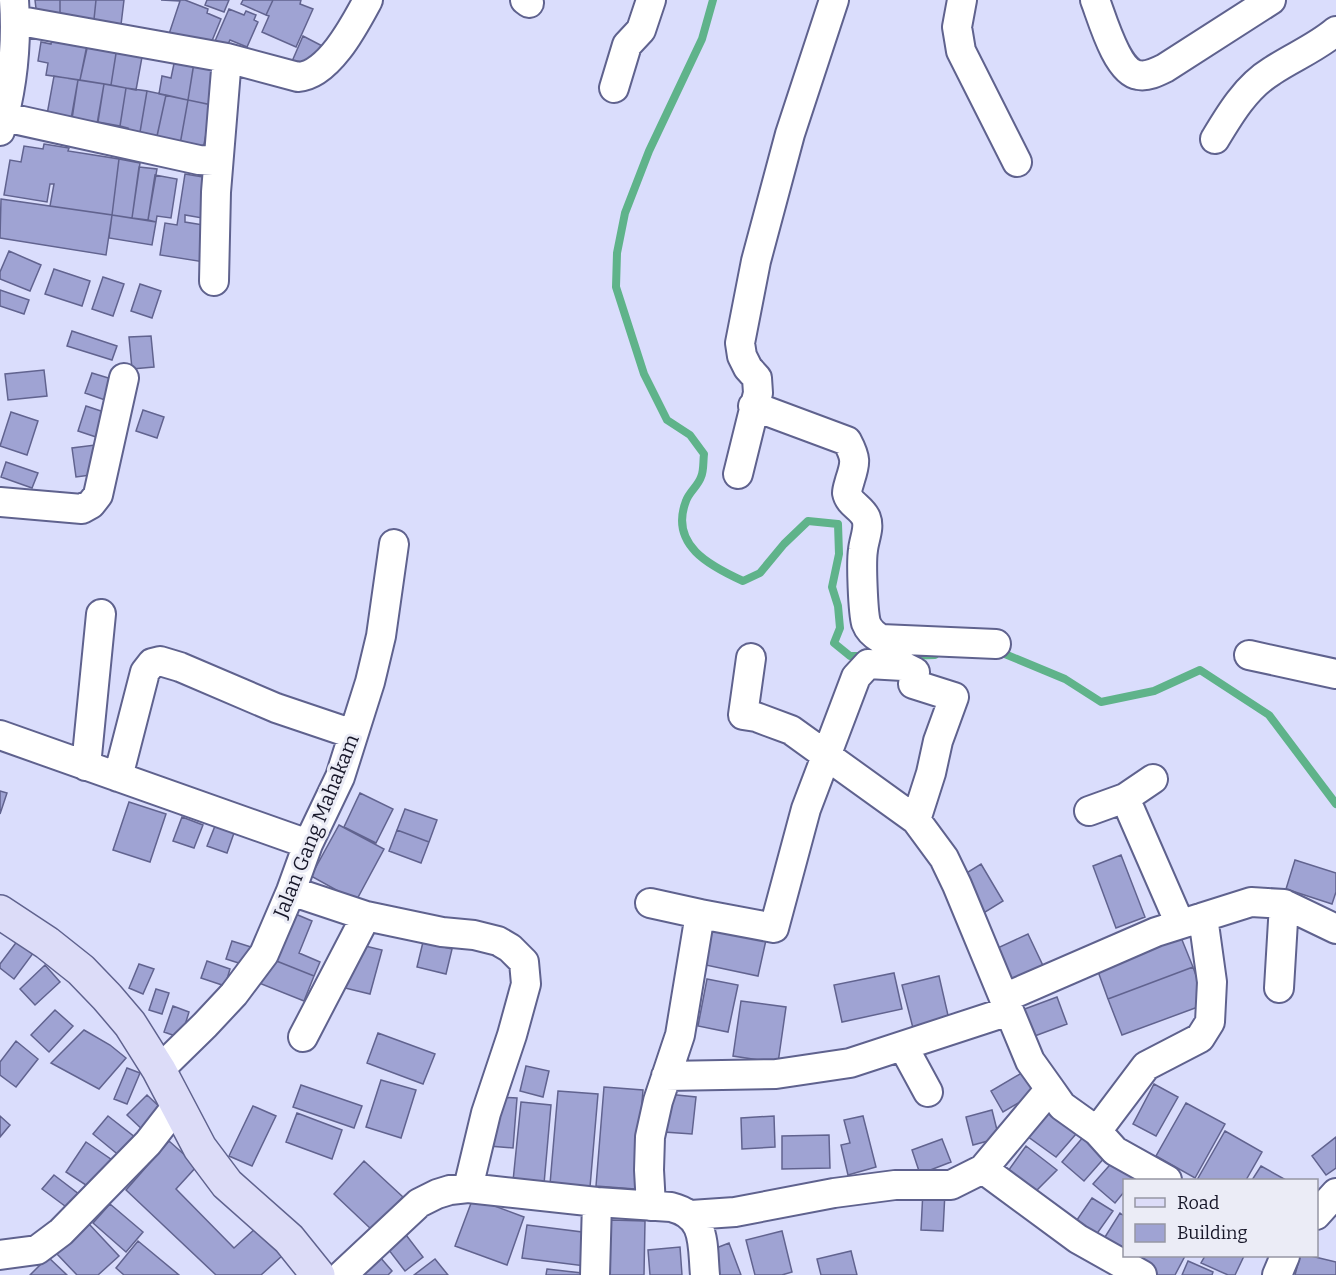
<svg xmlns="http://www.w3.org/2000/svg" width="1336" height="1275" font-family="Bitter,serif">
	<style>
		.lines { fill: none; stroke-linecap: round; stroke-linejoin: round }
		.stream { stroke: #5fb38a; stroke-width: 8 }
		.building { fill: #9fa3d3; stroke: #61638f; stroke-width: 1.5 }
		.street-casing { stroke: #5f628e; stroke-width: 32 }
		.secondary-casing { stroke: #5f628e; stroke-width: 36 }
		.street { stroke: #fff; stroke-width: 28 }
		.secondary { stroke: #dcdcf8; stroke-width: 33 }
		.labels { text-anchor: middle; dominant-baseline: central; stroke-width: 6; stroke-linejoin: round; paint-order: stroke }
		.street-label { font-size: 20px; fill: #171729; stroke: #ebecf6 }
	</style>
	<rect width="100%" height="100%" fill="#daddfc"/>
	<g class="lines">
		<path class="stream" d="M713 0 702 39 649 151 625 213 617 253 616 287 644 374 667 420 690 435 704 454C703 461 704 471 701 477 698 486 689 492 686 501 669 545 710 566 743 581L760 573 784 544 808 521 838 524 839 554 832 587 838 606 840 628 834 643 850 656H866
			M995 652H1000L1065 679 1101 702 1154 691 1200 670 1269 715 1336 804
			M905 656 935 655"/>
	</g>
	<path class="building" d="M35 0H60V20L37 17Z
		M60 0H96L93 29 60 20Z
		M96 0H124L120 33 93 29Z
		M161 0H185L208 9 207 13 221 19 209 48 169 34 180 1Z
		M207 0H229L224 12 205 5Z
		M243 0H273L266 15 241 4Z
		M273 0H301L300 4 313 9 296 47 262 32 269 16 266 15Z
		M229 9 244 15 246 11 256 15 254 20 258 22 247 47 230 40 227 46 215 41Z
		M54 31 88 44 80 80 46 75 48 63 38 61 41 42 51 44Z
		M89 35 118 41 111 85 80 80Z
		M303 36 332 51 287 73Z
		M118 41 144 46 136 90 111 85Z
		M195 56 224 61 212 105 188 100Z
		M175 59 194 63 188 100 159 94 162 76 171 78Z
		M54 76 78 80 70 125 46 120Z
		M78 80 104 84 96 130 72 119Z
		M104 84 126 88 120 126 98 122Z
		M126 88 147 91 139 138 127 136 128 128 120 126Z
		M147 91 166 95 156 141 139 138Z
		M166 95 188 100 179 150 155 145Z
		M188 100 212 105 202 154 179 150Z
		M44 144 69 148 68 151 119 159 112 215 50 206 54 184H50L47 202 4 195 10 160 21 162 24 146 43 149Z
		M119 159 140 163 132 218 112 215Z
		M139 167 157 169 148 220 132 218Z
		M185 174 209 178 202 218 185 215V222L210 226 204 262 160 255 165 223 177 225Z
		M155 175 177 179 171 218 157 216 156 222 148 220Z
		M1 199 112 215 106 255 0 238Z
		M112 215 156 222 152 245 109 238Z
		M9 251 41 265 30 291 0 279V272Z
		M54 269 90 281 82 306 45 294Z
		M103 277 124 284 113 316 92 309Z
		M140 284 161 291 152 318 131 311Z
		M0 290 29 300 24 314 0 306Z
		M72 331 117 346 112 360 67 346Z
		M151 336 154 367 132 369 129 337Z
		M44 370 47 396 8 400 5 374Z
		M92 373 115 380 108 401 85 393Z
		M86 406 107 413 99 438 78 431Z
		M143 410 164 417 157 438 136 431Z
		M11 412 38 421 27 455 0 446Z
		M95 445 98 474 76 477 72 448Z
		M6 462 38 473 32 488 1 477Z
		M0 791 7 793 0 814Z
		M360 793 393 809 376 843 344 827Z
		M129 802 166 814 150 862 113 850Z
		M405 809 437 820 429 842 397 830Z
		M182 817 203 825 194 848 173 841Z
		M339 825 384 849 356 901 311 876Z
		M215 826 234 833 227 853 207 846Z
		M397 830 429 842 421 863 389 851Z
		M1121 855 1145 917 1116 928 1093 866Z
		M1295 860 1336 873V892L1332 904 1286 889Z
		M981 864 1003 901 982 914 960 877Z
		M286 910 312 921 299 953 320 962 314 976 264 956Z
		M709 929 766 940 758 976 701 964Z
		M1028 934 1046 972 1009 989 991 951Z
		M1180 935 1193 967 1108 999 1096 966Z
		M18 940 34 952 14 979 0 968V964Z
		M232 941 251 947 245 965 226 959Z
		M423 942 452 949 446 974 417 967Z
		M357 944 382 950 370 994 345 988Z
		M264 956 314 976 304 1001 254 981Z
		M207 961 230 969 225 986 201 978Z
		M139 964 154 969 143 994 129 988Z
		M45 965 60 982 35 1005 20 989Z
		M1193 967 1206 1004 1122 1035 1108 999Z
		M894 973 902 1009 842 1022 834 985Z
		M939 976 950 1024 914 1032 902 985Z
		M707 979 738 985 728 1032 698 1026Z
		M156 989 169 993 162 1014 149 1010Z
		M1057 997 1067 1024 1032 1037 1022 1010Z
		M741 1001 786 1007 778 1063 733 1056Z
		M173 1006 189 1012 181 1038 164 1032Z
		M55 1010 73 1026 49 1052 31 1035Z
		M84 1030 110 1045 126 1058 99 1089 51 1063Z
		M378 1033 435 1054 423 1084 367 1063Z
		M16 1041 38 1059 16 1087 0 1075V1062Z
		M526 1066 549 1071 543 1097 520 1091Z
		M127 1068 140 1073 127 1104 114 1099Z
		M1025 1071 1037 1092 1003 1112 991 1091Z
		M381 1080 416 1090 401 1138 366 1127Z
		M1154 1084 1178 1097 1156 1136 1133 1124Z
		M301 1085 362 1106 354 1128 293 1107Z
		M604 1087 643 1090 635 1189 596 1186Z
		M558 1091 598 1094 590 1187 550 1184Z
		M667 1094 696 1097 692 1134 664 1132Z
		M147 1095 165 1112 145 1132 127 1115Z
		M494 1097 517 1098 513 1148 489 1146Z
		M521 1102 551 1105 544 1184 513 1181Z
		M1186 1103 1225 1124 1195 1178 1156 1156Z
		M253 1106 276 1116 252 1166 229 1156Z
		M1045 1108 1076 1134 1056 1157 1027 1136Z
		M992 1110 999 1138 973 1145 966 1117Z
		M297 1113 342 1130 332 1159 286 1142Z
		M0 1116 10 1125 0 1137Z
		M108 1116 136 1138 121 1157 93 1134Z
		M774 1116 775 1147 742 1149 741 1118Z
		M863 1116 876 1167 848 1175 841 1145 850 1143 844 1120Z
		M1225 1131 1262 1152 1246 1180H1197Z
		M829 1135 830 1168 782 1169V1136Z
		M1084 1136 1106 1156 1084 1181 1062 1162Z
		M1336 1137V1168L1326 1175 1312 1156Z
		M942 1139 951 1162 920 1174 912 1150Z
		M169 1141 197 1166 176 1189 234 1248 257 1227 283 1255 261 1275H216L126 1190Z
		M86 1142 115 1162 95 1191 66 1172Z
		M1026 1146 1057 1170 1035 1192 1008 1171Z
		M1116 1158 1138 1177 1135 1180H1124V1192L1115 1203 1093 1184Z
		M364 1161 403 1197 372 1230 334 1194Z
		M1261 1166 1286 1180H1252Z
		M54 1175 80 1195 69 1209 42 1189Z
		M923 1190 945 1192 943 1231 921 1230Z
		M473 1198 524 1217 507 1265 455 1246Z
		M1092 1198 1113 1211 1091 1242 1072 1227Z
		M110 1204 143 1232 126 1252 93 1223Z
		M1120 1213 1124 1216V1256L1100 1245Z
		M611 1220 645 1221 644 1275H609Z
		M89 1224 119 1256 98 1275H77L57 1254Z
		M527 1225 590 1233 585 1266 522 1258Z
		M403 1231 423 1257 405 1271 385 1245Z
		M782 1231 792 1272 782 1275H755L746 1240Z
		M138 1241 179 1275H124L116 1268Z
		M729 1243 741 1275H714L706 1252Z
		M680 1247 682 1275H650L648 1250Z
		M851 1251 857 1275H821L817 1259Z
		M379 1256 392 1271 388 1275H356Z
		M1140 1256H1185L1175 1275H1150L1134 1267Z
		M1205 1256H1244L1235 1275H1228L1201 1263Z
		M1300 1256H1311L1336 1262V1275H1295Z
		M48 1257 67 1275H30Z
		M435 1259 448 1275H414Z
		M1188 1261 1213 1272 1212 1275H1182Z
		M547 1269 582 1273V1275H546Z"/>
	<g class="lines">
		<defs>
			<path id="street" d="M525 0 529 3
				M962 0 957 27 961 51 1017 162
				M1095 0C1102 18 1117 72 1138 75 1147 77 1157 72 1165 68L1271 0
				M15 20 227 58 298 77C329 75 355 24 368 0
				M614 88 627 45 641 30 651 0
				M0 116 199 160 218 161
				M0 131C12 90 17 43 14 0
				M1215 139C1230 114 1246 87 1272 71 1293 57 1316 48 1336 31
				M214 281 216 192 227 58
				M753 406 847 441C856 458 856 462 850 480 849 484 847 489 847 493 849 504 862 508 866 518 870 528 864 539 863 550 861 562 863 612 866 623 869 631 874 635 881 639L996 644
				M738 474 758 393 757 378 748 368 742 356 740 343 756 261 790 134 834 0
				M0 502 82 509 91 504 98 495 124 378
				M1249 655 1336 674
				M751 658 743 715 756 717 791 730 916 820 944 858 957 885 1030 1061 1050 1089 1062 1106 1097 1131 1115 1151 1167 1180
				M0 735 308 844
				M86 766 101 614
				M118 777 145 672 152 663 160 661 180 667 276 708 353 734
				M1125 798 1180 924
				M1089 811 1125 798 1153 779
				M291 891 366 916 442 932 474 935 498 941 510 948 524 962 526 984 512 1035 486 1113 468 1188
				M650 903 700 914
				M1279 988 1284 904
				M1004 998 1156 932 1251 902 1284 904 1336 929
				M303 1037 366 916
				M903 1046 928 1092
				M159 1070 205 1025 234 994 264 954 291 891 308 844 340 777 370 682 381 636 394 544
				M666 1076 776 1074 850 1063 1009 1011
				M1097 1131 1146 1066 1200 1038 1210 1022 1212 982 1203 917
				M983 1169 1078 1239 1142 1275
				M651 1206 649 1170 650 1137 658 1101 680 1035 700 914 774 928 806 809 856 677 868 664 903 666 915 672 913 684 954 697 938 741 931 773 916 820
				M691 1215 735 1212 834 1193 895 1185H951L983 1169 1050 1089
				M1316 1215 1336 1193
				M0 1255 37 1250 61 1232 148 1143 176 1107
				M342 1275 419 1203 437 1194 450 1190 468 1188 597 1202 671 1207C707 1216 702 1244 705 1275
				M595 1275 597 1202
				M1277 1275 1285 1256"/>
			<path id="secondary" d="M0 912 47 943 81 970 107 997 130 1024 159 1070 200 1148 227 1184 289 1239 318 1275"/>
		</defs>
		<use href="#street" class="street-casing"/>
		<use href="#secondary" class="secondary-casing"/>
		<use href="#street" class="street"/>
		<use href="#secondary" class="secondary"/>
	</g>
	<g class="labels">
		<g class="street-label">
			<text transform="translate(316 826) rotate(-68)">Jalan Gang Mahakam</text>
		</g>
	</g>
	<rect x="1123" y="1179" width="195" height="78" fill="#ebecf6" stroke="#9697a4" stroke-width="1.5"/>
	<rect x="1135" y="1198" width="30" height="9" fill="#dcdcf8" stroke="#9697a4" stroke-width="1.5"/>
	<text x="1177" y="1209" font-size="18" fill="#171729">Road</text>
	<rect x="1135" y="1224" width="30" height="18" fill="#9fa3d3" stroke="#9697a4" stroke-width="1.5"/>
	<text x="1177" y="1239" font-size="18" fill="#171729">Building</text>
</svg>
